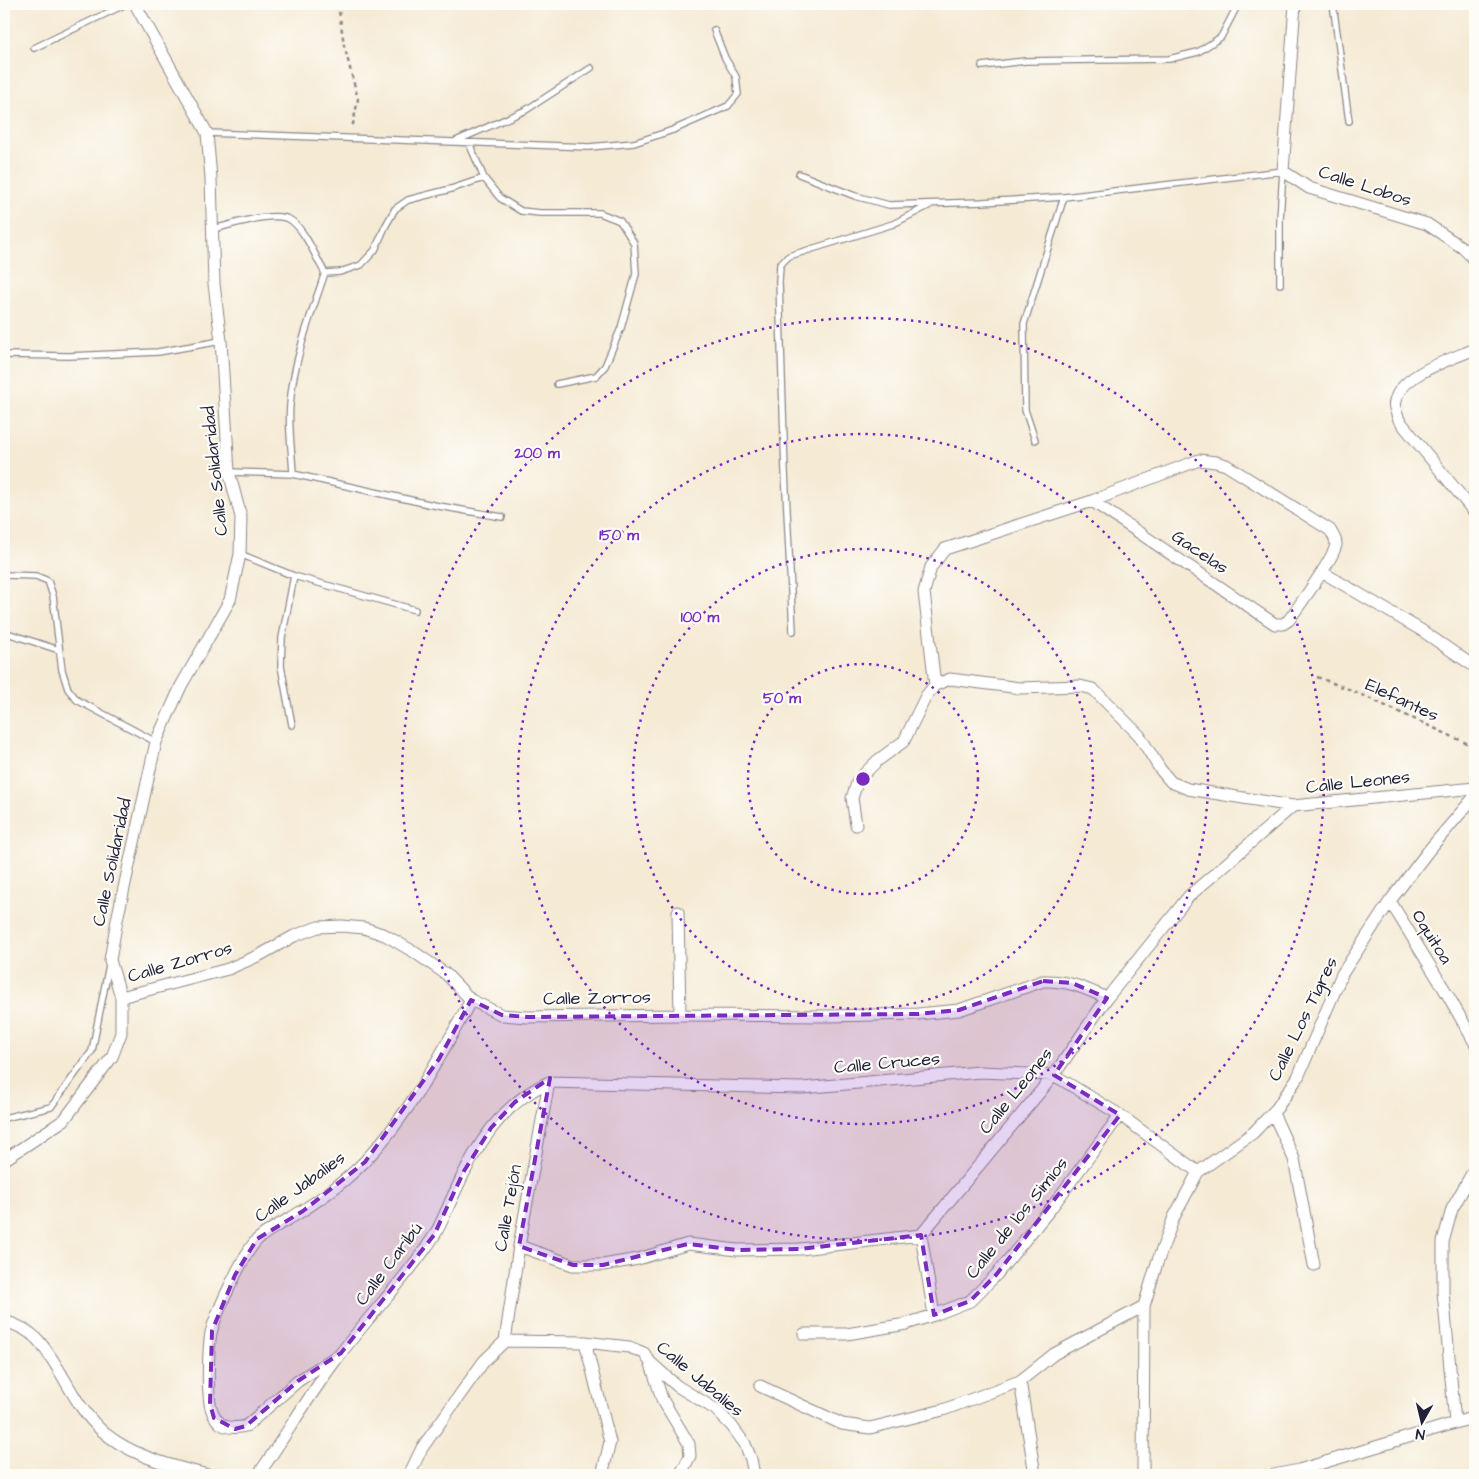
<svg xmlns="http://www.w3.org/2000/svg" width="1479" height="1479" font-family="'Architects Daughter',sans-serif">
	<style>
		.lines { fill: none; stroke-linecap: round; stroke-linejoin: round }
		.lane-casing { stroke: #8c8688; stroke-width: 8 }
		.street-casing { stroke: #8c8688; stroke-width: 13 }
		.path { stroke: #8c8688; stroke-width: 2.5; stroke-dasharray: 4 4; stroke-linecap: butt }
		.lane { stroke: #fff; stroke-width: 5.5 }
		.street { stroke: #fff; stroke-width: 11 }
		.marked { fill: #7b2cbf; fill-opacity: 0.2; stroke: #7b2cbf; stroke-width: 4; stroke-dasharray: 10 6; stroke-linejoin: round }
		.ring { fill: none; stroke: #7b2cbf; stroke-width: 2.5; stroke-dasharray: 2.5 5 }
		.labels { text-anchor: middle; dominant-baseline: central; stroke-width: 4.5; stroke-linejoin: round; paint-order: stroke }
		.street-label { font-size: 18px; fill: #22223b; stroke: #fdfcf7 }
		.centre { fill: #7b2cbf; stroke: #fdfcf7; stroke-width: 2.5 }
		.ring-label { font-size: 15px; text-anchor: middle; font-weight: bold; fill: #7b2cbf; stroke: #fdfcf7; stroke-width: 4.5; stroke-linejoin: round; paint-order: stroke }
	</style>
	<rect width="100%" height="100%" fill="#fdfcf7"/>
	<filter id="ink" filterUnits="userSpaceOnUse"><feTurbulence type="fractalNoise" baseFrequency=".02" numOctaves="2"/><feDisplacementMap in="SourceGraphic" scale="10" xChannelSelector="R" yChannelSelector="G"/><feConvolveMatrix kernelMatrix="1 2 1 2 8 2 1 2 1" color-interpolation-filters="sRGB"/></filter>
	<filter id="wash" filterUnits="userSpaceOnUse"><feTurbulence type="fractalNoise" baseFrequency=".0096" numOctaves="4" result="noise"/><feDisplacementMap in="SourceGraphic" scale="20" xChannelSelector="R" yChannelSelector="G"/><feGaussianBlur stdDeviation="1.12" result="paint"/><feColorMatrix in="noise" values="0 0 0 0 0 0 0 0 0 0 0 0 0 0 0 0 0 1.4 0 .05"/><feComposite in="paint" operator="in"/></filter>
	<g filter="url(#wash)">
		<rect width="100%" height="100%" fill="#f5ead4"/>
	</g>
	<g filter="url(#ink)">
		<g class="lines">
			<defs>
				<path id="lane" d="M1333 4 1349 121
					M34 48 126 4
					M982 66 1025 61 1169 59 1198 52 1221 37 1235 10 1237 4
					M207 133 589 147 634 143 673 130 728 106 738 94 736 77 725 58 714 30
					M456 141 526 110 591 68
					M469 143 484 178 500 198 521 211 540 213H600L620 221 634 243 636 274 621 328 605 366 596 376 557 384
					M799 174 855 196 889 205 982 202 1064 197 1283 171 1280 219V284
					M213 229C231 225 277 209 292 221 306 232 316 258 325 273
					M4 355 69 356 158 352 221 341
					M1035 440 1025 410 1024 324 1064 197
					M229 472 293 474 433 505 502 517
					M293 474C292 452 288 427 290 405 293 362 311 314 325 273L340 272 361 265 375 250 385 227 395 209 408 200 451 189 484 178
					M240 554 294 576 415 610
					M4 575 36 576 48 581 53 596 62 670 68 689 77 700 156 742
					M793 631 785 471 779 282 780 265 789 256 893 224 930 205
					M4 632 59 650
					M292 725 281 666 282 638 294 576
					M4 1118 51 1107 92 1051 109 965"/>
				<path id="street" d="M1295 4 1283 171 1309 188 1427 224 1463 248 1475 260
					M1475 349C1452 359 1401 374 1395 401 1393 406 1397 414 1399 420L1475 513
					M1322 572 1421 630 1475 667
					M935 685 924 592 931 567 945 549 1092 501 1199 460 1216 462 1226 465 1330 530C1333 535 1336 539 1336 544 1335 557 1298 607 1289 620L1283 624H1275L1092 501
					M856 825 852 798 858 780 877 761 904 741 926 696 935 685 950 679 1020 688 1080 686 1093 689 1139 735 1160 769 1171 782 1188 789 1293 806
					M1390 901 1446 992 1475 1043
					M678 912 680 1015
					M121 997 228 969 260 955 294 936 318 927 342 926 364 928 385 935 414 952 446 974 471 1000 502 1015 527 1017 680 1015 828 1016 918 1014 959 1010 1043 981C1068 980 1084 988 1107 998
					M1273 1113 1294 1159 1314 1265
					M4 1160 64 1120 112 1057 121 1033V997L110 960 117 920 156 742 181 686 230 600 240 554 241 517 229 472 221 341 214 284 211 178 207 133 135 4
					M921 1235 934 1315
					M519 1246 573 1265H603L638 1259 688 1244 737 1250 800 1249 921 1235 1054 1075 1107 998 1189 896 1293 806 1475 788
					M4 1321C15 1324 28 1330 37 1339 60 1364 71 1399 95 1424 123 1454 170 1466 208 1475
					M804 1334H847L906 1324 934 1315 970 1301 996 1275 1052 1207 1120 1115
					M505 1341 585 1342 629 1347 644 1353 650 1362 677 1386 715 1409 731 1425 745 1444 751 1459 754 1475
					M505 1341 519 1246 549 1082
					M585 1342 610 1442 602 1475
					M335 1357 298 1381 246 1426C228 1430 217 1427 211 1408 207 1394 208 1349 211 1333 215 1315 245 1250 258 1239 268 1230 282 1223 294 1216 318 1201 345 1182 365 1161 409 1115 441 1055 471 1000
					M651 1364 662 1399 689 1444 690 1456 680 1475
					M1020 1381 1035 1475
					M760 1386 842 1424 870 1428 943 1410 1020 1381 1054 1354 1144 1306 1157 1263 1174 1217 1198 1172 1253 1133 1277 1108 1298 1077 1342 974 1390 901 1429 850 1475 796
					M1455 1422 1443 1292V1242L1452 1209 1475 1168
					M258 1475C286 1435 311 1392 341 1353 371 1313 407 1278 434 1236 442 1223 448 1206 455 1192 475 1147 502 1103 549 1082L802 1088 980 1072 1054 1075 1120 1115 1198 1172
					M409 1475 422 1448 484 1361 505 1341
					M1143 1475 1144 1306
					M1274 1475 1299 1470 1475 1417"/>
			</defs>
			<use href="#lane" class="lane-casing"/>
			<use href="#street" class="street-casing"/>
			<path class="path" d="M338 4 344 45 358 99 352 129
				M1317 677 1351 690 1475 747"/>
			<use href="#lane" class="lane"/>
			<use href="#street" class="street"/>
		</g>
	</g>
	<path class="marked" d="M1043 981 1072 983 1107 998 1054 1075 1120 1115 996 1275 970 1301 934 1315 921 1235 800 1249 737 1250 688 1244 603 1265H573L519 1246 550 1078 515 1102 491 1128 464 1171 434 1235 341 1353 298 1381 246 1426 235 1429 214 1418 210 1404 212 1331 235 1275 257 1239 303 1211 365 1162 439 1059 471 1000 502 1015 527 1017 918 1014 959 1010Z"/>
	<g class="ring">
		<circle cx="863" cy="779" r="115"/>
		<circle cx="863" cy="779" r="230"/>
		<circle cx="863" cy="779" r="345"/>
		<circle cx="863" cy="779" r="461"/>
	</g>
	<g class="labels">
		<g class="street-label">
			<text transform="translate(1365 186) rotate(18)">Calle Lobos</text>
			<text transform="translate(215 471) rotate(-96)">Calle Solidaridad</text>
			<text transform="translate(1200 552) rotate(34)">Gacelas</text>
			<text transform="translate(1402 700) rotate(25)">Elefantes</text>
			<text transform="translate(1358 782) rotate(-6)">Calle Leones</text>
			<text transform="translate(112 862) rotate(-78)">Calle Solidaridad</text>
			<text transform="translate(1432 937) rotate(58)">Oquitoa</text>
			<text transform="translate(180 962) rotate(-16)">Calle Zorros</text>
			<text transform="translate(597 998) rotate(-1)">Calle Zorros</text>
			<text transform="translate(1303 1019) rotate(-64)">Calle Los Tigres</text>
			<text transform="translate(887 1063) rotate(-5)">Calle Cruces</text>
			<text transform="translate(1016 1091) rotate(-51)">Calle Leones</text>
			<text transform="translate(300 1187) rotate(-36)">Calle Jabalies</text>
			<text transform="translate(508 1208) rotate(-80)">Calle Tejón</text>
			<text transform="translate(1017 1218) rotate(-51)">Calle de los Simios</text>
			<text transform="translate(389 1264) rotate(-53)">Calle Caribú</text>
			<text transform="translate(700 1379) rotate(40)">Calle Jabalies</text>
		</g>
	</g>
	<circle cx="863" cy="779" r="8" class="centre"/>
	<g class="ring-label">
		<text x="537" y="458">200 m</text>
		<text x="619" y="540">150 m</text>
		<text x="700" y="622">100 m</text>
		<text x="782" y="703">50 m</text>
	</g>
	<rect width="1479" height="1479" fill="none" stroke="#fdfcf7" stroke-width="20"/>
	<g transform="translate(1422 1422) rotate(188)" stroke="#fdfcf7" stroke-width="4" paint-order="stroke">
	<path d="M0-4L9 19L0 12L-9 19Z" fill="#22223b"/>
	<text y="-8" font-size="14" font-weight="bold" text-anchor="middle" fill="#22223b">N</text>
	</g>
</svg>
